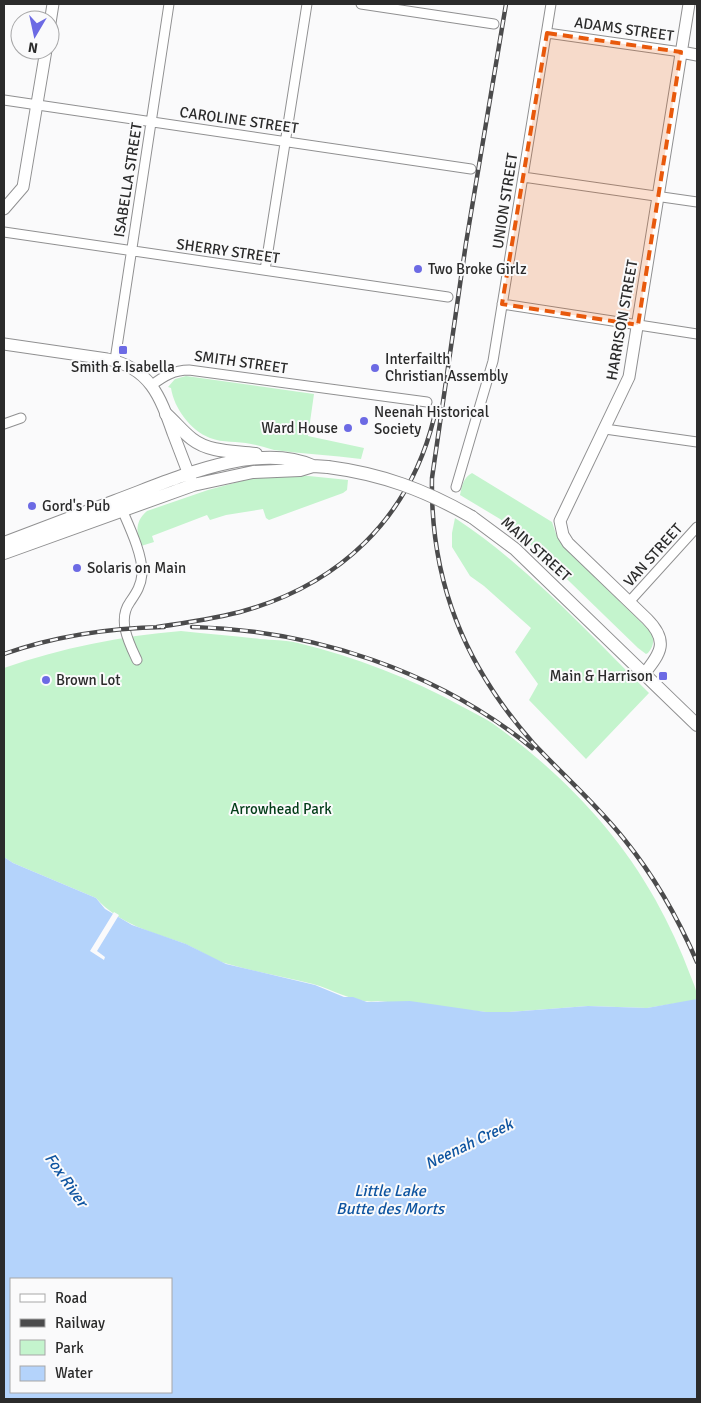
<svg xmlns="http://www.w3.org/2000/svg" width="701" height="1403" font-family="Signika,sans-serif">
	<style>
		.green { fill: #c4f4cd }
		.water { fill: #b4d3fb; fill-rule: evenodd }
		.pier { fill: #fafafb }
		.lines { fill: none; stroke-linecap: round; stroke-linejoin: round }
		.street-casing { stroke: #909091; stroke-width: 11 }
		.secondary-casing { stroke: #909091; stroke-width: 13 }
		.primary-casing { stroke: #909091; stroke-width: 14 }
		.street { stroke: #fff; stroke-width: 9 }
		.secondary { stroke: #fff; stroke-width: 11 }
		.primary { stroke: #fff; stroke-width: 12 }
		.rail-casing { stroke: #4b4b4c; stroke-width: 4.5 }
		.rail { stroke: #fafafb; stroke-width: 2.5; stroke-dasharray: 8; stroke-linecap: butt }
		.primary-bridge-casing { stroke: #909091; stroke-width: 14; stroke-linecap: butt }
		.primary-bridge { stroke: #fff; stroke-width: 12 }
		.marked { fill: #e8590c; fill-opacity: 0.2; stroke: #e8590c; stroke-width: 4; stroke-dasharray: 10 6; stroke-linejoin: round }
		.poi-dot { fill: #6c6ae4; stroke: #fafafb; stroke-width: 2 }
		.labels { text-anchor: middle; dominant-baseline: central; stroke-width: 4; stroke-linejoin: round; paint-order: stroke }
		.street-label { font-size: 15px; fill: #2b2b2b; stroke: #fafafb }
		.poi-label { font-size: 15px; fill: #2b2b2b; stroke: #fafafb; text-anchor: start }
		.park-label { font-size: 15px; fill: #033d19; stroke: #fafafb }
		.water-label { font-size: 16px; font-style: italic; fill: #0e54a0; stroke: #fafafb }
	</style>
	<rect width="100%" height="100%" fill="#fafafb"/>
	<path class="green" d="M186 376 314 394 308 436 364 448 361 459C332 455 302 454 274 450 266 448 259 445 251 444 237 441 223 443 210 438 190 430 174 408 171 388L168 387 175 379Z
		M472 473 552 522 556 534 565 548 650 631C655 639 654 646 648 653L646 654 638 648 537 550 517 533 500 519 460 495C462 486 463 478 472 473Z
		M299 475 348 480 347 490 343 493 269 520 266 518 263 509 226 515 210 520 207 515 152 536 154 542 141 546C136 533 135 521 147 511L208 490 257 477Z
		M455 518C528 566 587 632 649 693L586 759 529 700 538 684 515 652 531 628 484 586 470 576 452 547V533Z
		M181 631C208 634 234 636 260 639 272 640 286 640 298 643 355 657 411 678 463 707 472 712 483 717 492 723 557 769 616 829 655 899 669 924 681 950 691 977 694 985 697 990 697 999L691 1001 697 1018 678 1003 647 1008 588 1006 509 1012H486L378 1001C355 1004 335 990 313 984 285 977 256 972 228 964 212 960 198 949 183 943 151 932 119 924 96 898L13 863 4 857V668C62 648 120 636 181 631Z"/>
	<path class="water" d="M4 857 13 863 96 898 105 909 132 925 186 944 226 964 315 985 344 997H353L367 1002 410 1001 486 1012H509L588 1006 647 1008 697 999V1399H4ZM11 1279H171V1392H11Z"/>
	<path class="pier" d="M114 912 119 915 97 951 105 957 104 960 90 951Z"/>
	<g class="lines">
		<defs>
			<path id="street" d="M361 4 494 24
				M547 33 681 52
				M4 100 471 169
				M523 177 697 202
				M4 232 448 297
				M265 270 307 4
				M502 304 697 334
				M115 360 169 4
				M152 385C164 376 174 370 189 370L427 402
				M4 424 21 418
				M605 429 697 442
				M456 487 493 361 551 4
				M120 505C128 524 143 554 142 574 141 586 136 593 130 602 117 620 129 643 137 660
				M629 602 697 527"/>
			<path id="secondary" d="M50 23 53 4
				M681 52 697 55
				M4 209 23 187 46 50
				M4 344 107 359C150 368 160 396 173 433 179 449 185 464 191 480
				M644 674C661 653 669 641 647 619L568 543 563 535 560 521 629 377 689 4"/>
			<path id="primary" d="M166 414C175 422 183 432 192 439 210 453 235 451 256 454
				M472 517 515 549 697 725
				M4 543C41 529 78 515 115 501 170 481 256 440 313 466
				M4 553 193 485 253 472 300 470 313 466 328 467"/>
		</defs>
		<use href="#street" class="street-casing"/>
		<use href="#secondary" class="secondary-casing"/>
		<use href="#primary" class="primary-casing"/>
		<use href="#street" class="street"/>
		<use href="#secondary" class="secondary"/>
		<use href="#primary" class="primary"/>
		<defs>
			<path id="rail" d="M506 4 466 243 432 478C430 582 465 666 533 743 563 775 596 804 624 839 654 876 678 918 697 962
				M157 627C185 623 212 619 240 612 339 585 409 519 434 418
				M192 627C313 630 438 671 532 748
				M4 654C55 636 110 628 164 627"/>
		</defs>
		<use href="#rail" class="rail-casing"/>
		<use href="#rail" class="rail"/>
		<defs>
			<path id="primary-bridge" d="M328 467C382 474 425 490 472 517"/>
		</defs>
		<use href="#primary-bridge" class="primary-bridge-casing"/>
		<use href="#primary-bridge" class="primary-bridge"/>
	</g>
	<path class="marked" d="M547 33 681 52 638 325 502 304Z"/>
	<g class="poi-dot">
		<circle cx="418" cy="269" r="5"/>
		<rect x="118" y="345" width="10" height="10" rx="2.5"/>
		<circle cx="375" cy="368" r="5"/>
		<circle cx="364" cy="421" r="5"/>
		<circle cx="348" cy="428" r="5"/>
		<circle cx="32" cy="506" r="5"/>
		<circle cx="77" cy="568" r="5"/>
		<rect x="658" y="671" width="10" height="10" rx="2.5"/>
		<circle cx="46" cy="680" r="5"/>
	</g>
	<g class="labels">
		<g class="street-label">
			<text transform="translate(624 29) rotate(8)">ADAMS STREET</text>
			<text transform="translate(239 120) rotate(8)">CAROLINE STREET</text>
			<text transform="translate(128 180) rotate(-81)">ISABELLA STREET</text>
			<text transform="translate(505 201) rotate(-81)">UNION STREET</text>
			<text transform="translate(228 251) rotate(8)">SHERRY STREET</text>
			<text transform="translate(622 320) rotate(-80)">HARRISON STREET</text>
			<text transform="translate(241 362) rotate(8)">SMITH STREET</text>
			<text transform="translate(536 549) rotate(42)">MAIN STREET</text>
			<text transform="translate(653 555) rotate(-48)">VAN STREET</text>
		</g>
		<g class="poi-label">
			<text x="428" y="269">Two Broke Girlz</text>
			<text x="385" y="359">Interfailth<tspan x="385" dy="17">Christian Assembly</tspan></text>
			<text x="123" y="367" text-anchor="middle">Smith &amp; Isabella</text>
			<text x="374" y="412">Neenah Historical<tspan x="374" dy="17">Society</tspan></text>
			<text x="338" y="428" text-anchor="end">Ward House</text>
			<text x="42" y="506">Gord's Pub</text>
			<text x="87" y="568">Solaris on Main</text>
			<text x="653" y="676" text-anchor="end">Main &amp; Harrison</text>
			<text x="56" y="680">Brown Lot</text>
		</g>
		<g class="park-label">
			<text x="281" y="809">Arrowhead Park</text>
		</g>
		<g class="water-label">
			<text transform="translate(469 1144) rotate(-26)">Neenah Creek</text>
			<text transform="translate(66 1180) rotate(55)">Fox River</text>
			<text x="390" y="1191">Little Lake<tspan x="390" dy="18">Butte des Morts</tspan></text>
		</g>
	</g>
	<rect width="701" height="1403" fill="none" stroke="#2b2b2b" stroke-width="10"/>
	<rect x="10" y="1278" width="162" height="115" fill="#fafafb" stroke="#a7a7a8"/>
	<rect x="20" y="1294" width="25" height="8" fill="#ffffff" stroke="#a7a7a8"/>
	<text x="55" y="1303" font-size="15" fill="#2b2b2b">Road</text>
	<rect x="20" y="1319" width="25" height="8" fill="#4b4b4c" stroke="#a7a7a8"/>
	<text x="55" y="1328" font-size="15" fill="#2b2b2b">Railway</text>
	<rect x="20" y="1340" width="25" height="15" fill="#c4f4cd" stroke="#a7a7a8"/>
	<text x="55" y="1353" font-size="15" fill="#2b2b2b">Park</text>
	<rect x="20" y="1366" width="25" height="15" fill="#b4d3fb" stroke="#a7a7a8"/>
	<text x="55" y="1378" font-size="15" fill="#2b2b2b">Water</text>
	<g transform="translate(35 35) rotate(189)"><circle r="24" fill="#fafafb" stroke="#a7a7a8"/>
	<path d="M0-4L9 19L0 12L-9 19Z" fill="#6c6ae4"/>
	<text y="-8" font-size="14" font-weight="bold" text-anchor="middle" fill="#2b2b2b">N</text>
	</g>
</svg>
